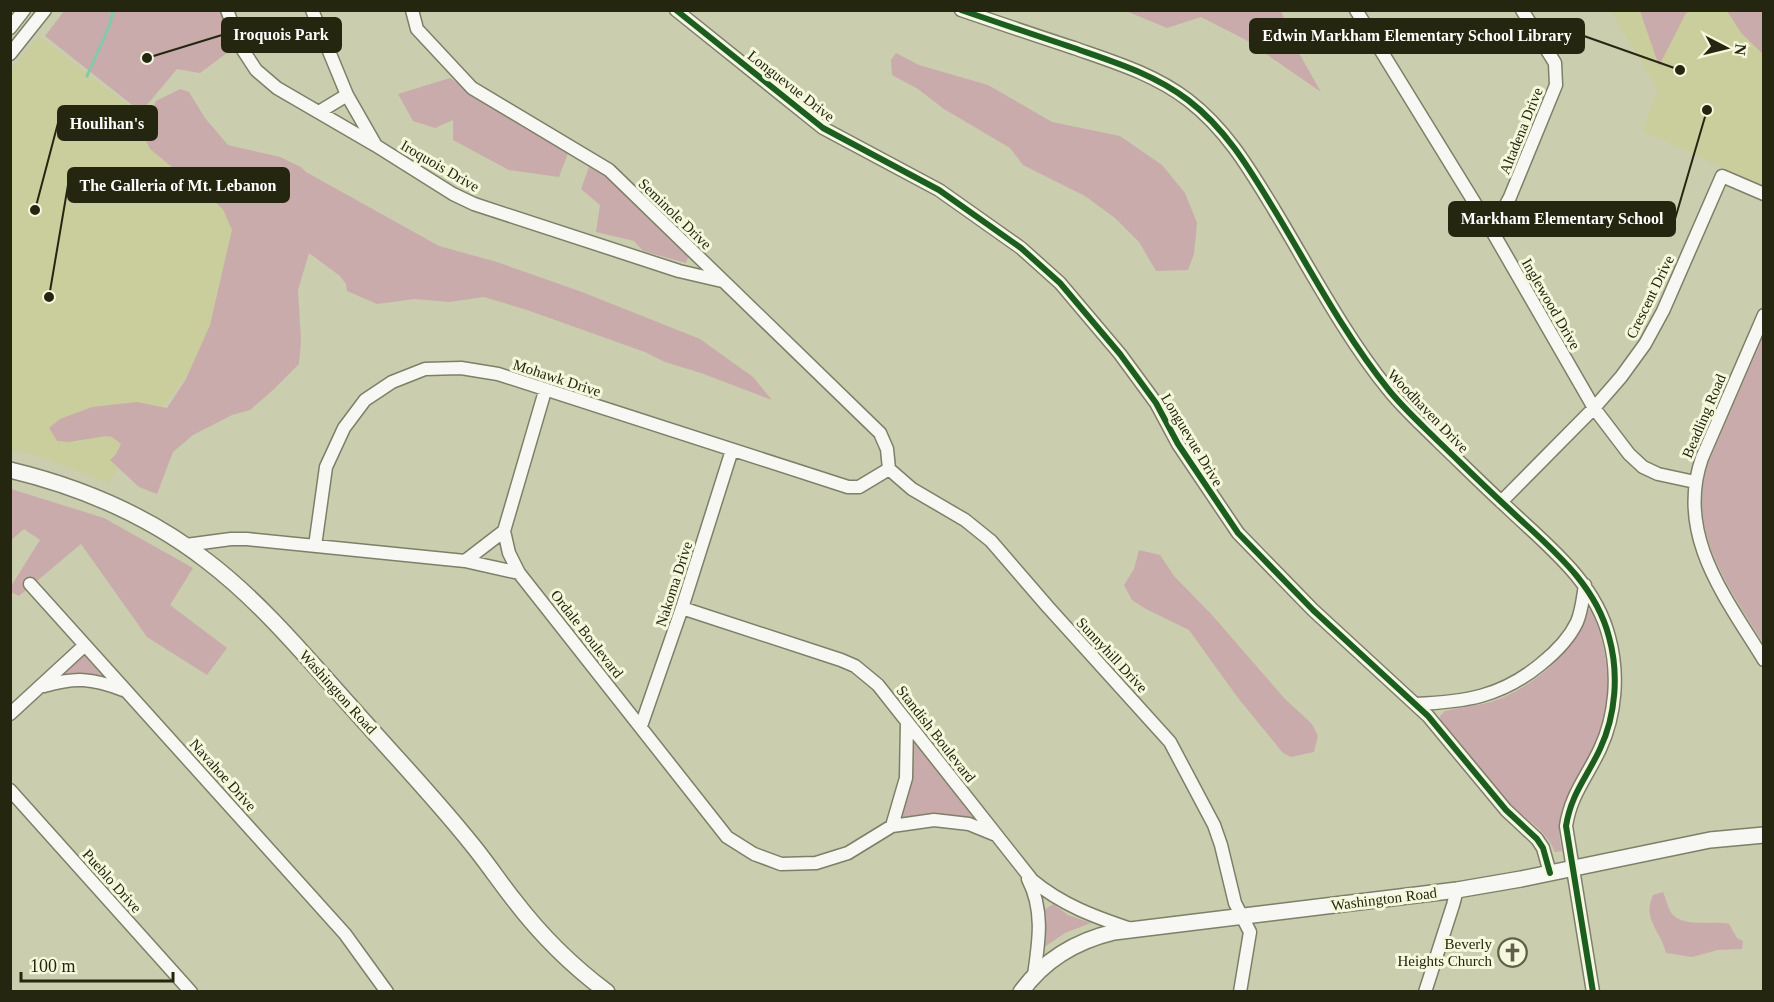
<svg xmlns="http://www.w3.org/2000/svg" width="1774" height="1002" font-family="'Times New Roman',serif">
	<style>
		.built { fill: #c9ce9c }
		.green { fill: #caabab }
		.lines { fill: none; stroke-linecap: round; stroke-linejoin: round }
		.stream { stroke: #83caac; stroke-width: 3 }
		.minor-casing { stroke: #7e7f68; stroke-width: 15 }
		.major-casing { stroke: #7e7f68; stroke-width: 18 }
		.minor { stroke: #f7f8f3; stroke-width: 12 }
		.major { stroke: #f7f8f3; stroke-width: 15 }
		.cycleway-casing { stroke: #f5f8dc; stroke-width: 10 }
		.cycleway { stroke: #1b5e20; stroke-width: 6 }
		.labels { text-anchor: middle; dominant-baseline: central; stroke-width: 6; stroke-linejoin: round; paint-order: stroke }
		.street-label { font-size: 15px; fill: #252610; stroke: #f5f8dc }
		.poi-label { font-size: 15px; fill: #252610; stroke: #f5f8dc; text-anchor: end }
		.leader { fill: none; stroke: #252610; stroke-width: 2 }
		.callout-dot { fill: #252610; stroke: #f5f8dc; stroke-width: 2 }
		.callout { fill: #252610; stroke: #252610; stroke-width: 2 }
		.callout-label { font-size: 16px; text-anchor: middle; font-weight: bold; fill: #fff }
	</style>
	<rect width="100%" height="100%" fill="#cacdae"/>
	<path class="built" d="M1610 11H1763V186L1643 131 1658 89Z
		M39 36 292 233 108 482 31 454 11 450V71Z"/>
	<path class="green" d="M64 11H220L235 47 200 73 177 69 141 112 45 36Z
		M1126 11H1281L1295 46 1321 92 1246 40 1201 17 1167 28Z
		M1640 11H1690L1686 13 1659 66Z
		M1727 11H1763V54L1742 34Z
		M896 53 919 65 988 85 1052 122 1120 136 1162 165 1185 193 1197 223 1194 254 1188 270 1156 271 1139 242 1115 218 1085 196 1023 165 1010 148 944 109 918 89 892 75 891 60Z
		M450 78 568 153 559 177 509 170 453 140V120L435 128 413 121 398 94Z
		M180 89 189 92 205 118 228 145 280 157 301 167 306 172 439 246 497 262 582 292 700 339 753 377 772 400 701 373 665 362 645 352 527 310 484 297 449 302 415 299 377 304 347 291 346 284 340 276 309 253 298 290 301 341 299 364 273 390 250 410 232 415 193 435 173 452 157 494 139 487 110 460 116 454 121 444 112 437 106 436 69 442 57 441 49 428 60 419 92 407 137 402 167 408 186 379 210 325 232 230 223 209 150 149 142 132 156 101Z
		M589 167 606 176 689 255 686 263 643 251 634 241 596 232 600 205 581 189Z
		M1763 336V643C1729 587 1685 531 1709 461Z
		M11 489 104 518 193 568 170 605 227 648 207 675 147 637 81 544 19 596 11 592V586L40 540 24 529 11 540Z
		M1139 550 1160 555 1174 576 1212 615 1285 699 1312 724 1318 736 1314 752 1291 757 1283 753 1238 698 1189 630 1146 609 1132 600 1124 585 1134 569Z
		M1589 609 1591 610C1610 652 1614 701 1595 744 1578 783 1551 804 1562 851L1555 852C1546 829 1521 817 1504 798 1482 774 1462 747 1441 722L1440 716 1445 711C1460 707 1476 706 1491 702 1534 688 1574 652 1589 609Z
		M84 654 104 674 102 676 83 673 65 674 64 672Z
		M912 735 978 820 935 814 897 818Z
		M1663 892C1666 898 1667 905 1670 911 1680 929 1714 920 1729 924L1737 938 1743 941 1742 949 1718 950 1692 957 1666 953C1660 929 1642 920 1653 895Z
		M1053 904 1068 915 1091 923 1065 933 1043 948V911Z"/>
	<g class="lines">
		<path class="stream" d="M87 76 110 24 113 10"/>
		<defs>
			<path id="minor" d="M227 10 241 47 256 70 277 88 375 145 453 194 474 204 679 271 722 281
				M312 10 347 95 375 144
				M412 10 417 29 472 88 609 170 880 433 887 449 889 469
				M676 10 823 128 939 190 1021 248 1060 283 1120 354 1156 403 1178 444 1238 533 1313 610 1428 716 1506 810 1537 839 1543 848 1550 873
				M961 10C999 23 1037 36 1074 48 1114 62 1154 74 1188 100 1227 130 1250 170 1275 211 1310 269 1345 336 1388 389 1403 408 1422 425 1439 442 1463 465 1485 487 1509 509 1549 547 1595 582 1609 637 1619 673 1616 715 1600 749 1587 777 1571 794 1566 826L1593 992
				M1356 10 1492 231 1594 408 1629 454 1643 467 1658 474 1695 482
				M10 28 24 10
				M10 54 45 10
				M319 112 347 95
				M1492 231 1510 197 1556 85 1555 63 1522 10
				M1764 315 1702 458C1675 535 1726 598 1764 660
				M889 469 912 489 965 520 991 541 1048 607 1170 742 1214 825 1221 845 1235 903 1250 932 1240 992
				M1501 502 1594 408 1621 377 1645 344 1663 311 1722 176 1764 194
				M504 531 509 553 519 573
				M186 545 231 539H247L465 561 519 573 727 837 754 854 781 864 816 863 848 853 892 826 934 820 969 824 996 835
				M315 546 326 467 344 428 365 400 392 382 425 369 461 368 498 374 848 487H859L889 469
				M465 561 504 531 545 391
				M30 584 345 934 387 992
				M682 608 841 660 855 666 878 685 1032 880C1062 905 1095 917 1131 929
				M44 686C75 677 92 678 123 690
				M1415 704C1465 702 1501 697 1541 664 1556 652 1569 639 1577 622 1582 610 1583 597 1585 585
				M10 714 85 645
				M641 726 682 608 732 450
				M10 790 191 992
				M892 826 906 778 907 722
				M1028 879C1044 910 1039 941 1034 975
				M1425 992 1453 905 1457 890"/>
			<path id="major" d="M10 470C81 487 149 516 207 561 262 603 307 658 353 709 392 753 433 796 470 842 485 860 499 881 514 900 540 934 572 966 607 992
				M1021 992C1044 960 1076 941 1114 932L1457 890 1521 879 1710 840 1764 835"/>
		</defs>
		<use href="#minor" class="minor-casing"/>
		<use href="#major" class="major-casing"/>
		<use href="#minor" class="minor"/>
		<use href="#major" class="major"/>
		<defs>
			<path id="cycleway" d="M676 10 823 128 939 190 1021 248 1060 283 1120 354 1156 403 1178 444 1238 533 1313 610 1428 716 1506 810 1537 839 1543 848 1550 873
				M961 10C999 23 1037 36 1074 48 1114 62 1154 74 1188 100 1227 130 1250 170 1275 211 1310 269 1345 336 1388 389 1403 408 1422 425 1439 442 1463 465 1485 487 1509 509 1549 547 1595 582 1609 637 1619 673 1616 715 1600 749 1587 777 1571 794 1566 826L1593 992"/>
		</defs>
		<use href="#cycleway" class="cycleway-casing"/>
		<use href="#cycleway" class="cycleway"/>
	</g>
	<defs>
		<symbol id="church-ring" viewBox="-11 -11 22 22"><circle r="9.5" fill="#f5f8dc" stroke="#5f6047" stroke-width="1.5"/><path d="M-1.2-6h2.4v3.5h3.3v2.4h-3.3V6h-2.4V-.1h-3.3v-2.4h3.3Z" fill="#5f6047"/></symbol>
	</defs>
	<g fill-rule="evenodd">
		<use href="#church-ring" x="1496" y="936" width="33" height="33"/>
	</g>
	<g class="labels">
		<g class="street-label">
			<text transform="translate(791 86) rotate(38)">Longuevue Drive</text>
			<text transform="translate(1521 131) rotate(-68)">Altadena Drive</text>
			<text transform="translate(440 166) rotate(30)">Iroquois Drive</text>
			<text transform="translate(675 214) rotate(44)">Seminole Drive</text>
			<text transform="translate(1650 297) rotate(-64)">Crescent Drive</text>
			<text transform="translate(1551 304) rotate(60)">Inglewood Drive</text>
			<text transform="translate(557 378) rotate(18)">Mohawk Drive</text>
			<text transform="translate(1428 411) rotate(46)">Woodhaven Drive</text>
			<text transform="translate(1704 416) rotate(-67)">Beadling Road</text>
			<text transform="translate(1192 440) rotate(59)">Longuevue Drive</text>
			<text transform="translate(674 584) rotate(-72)">Nakoma Drive</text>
			<text transform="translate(587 634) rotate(52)">Ordale Boulevard</text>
			<text transform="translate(1112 655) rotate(47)">Sunnyhill Drive</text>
			<text transform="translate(338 692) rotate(48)">Washington Road</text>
			<text transform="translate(936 734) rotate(52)">Standish Boulevard</text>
			<text transform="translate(223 775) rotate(48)">Navahoe Drive</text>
			<text transform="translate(112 881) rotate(48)">Pueblo Drive</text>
			<text transform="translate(1384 899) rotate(-7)">Washington Road</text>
		</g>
		<g class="poi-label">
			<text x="1492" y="944">Beverly<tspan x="1492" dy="17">Heights Church</tspan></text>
		</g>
	</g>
	<path class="leader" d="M147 58L222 35M1680 70L1584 36M35 210L58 123M49 297L68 185M1707 110L1675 219"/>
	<g class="callout-dot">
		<circle cx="147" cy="58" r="6"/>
		<circle cx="1680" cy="70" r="6"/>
		<circle cx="35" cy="210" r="6"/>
		<circle cx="49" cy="297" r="6"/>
		<circle cx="1707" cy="110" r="6"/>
	</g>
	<g class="callout">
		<rect x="222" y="18" width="119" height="34" rx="6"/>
		<rect x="1250" y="19" width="334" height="34" rx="6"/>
		<rect x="58" y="106" width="99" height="34" rx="6"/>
		<rect x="68" y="168" width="221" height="34" rx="6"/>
		<rect x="1449" y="202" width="226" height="34" rx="6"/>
	</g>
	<g class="callout-label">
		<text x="281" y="40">Iroquois Park</text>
		<text x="1417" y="41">Edwin Markham Elementary School Library</text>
		<text x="107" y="129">Houlihan's</text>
		<text x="178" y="191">The Galleria of Mt. Lebanon</text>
		<text x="1562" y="224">Markham Elementary School</text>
	</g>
	<rect width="1774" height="1002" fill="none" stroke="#252610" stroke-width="24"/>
	<g transform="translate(1726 48) rotate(97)" stroke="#f5f8dc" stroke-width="4.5" paint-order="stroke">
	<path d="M0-4.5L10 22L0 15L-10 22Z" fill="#252610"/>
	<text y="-9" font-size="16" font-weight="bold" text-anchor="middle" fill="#252610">N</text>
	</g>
	<path d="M21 972v9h152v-9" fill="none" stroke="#252610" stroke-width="3"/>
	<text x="30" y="972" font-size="18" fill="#252610" stroke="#f5f8dc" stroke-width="4.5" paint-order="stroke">100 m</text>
</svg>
